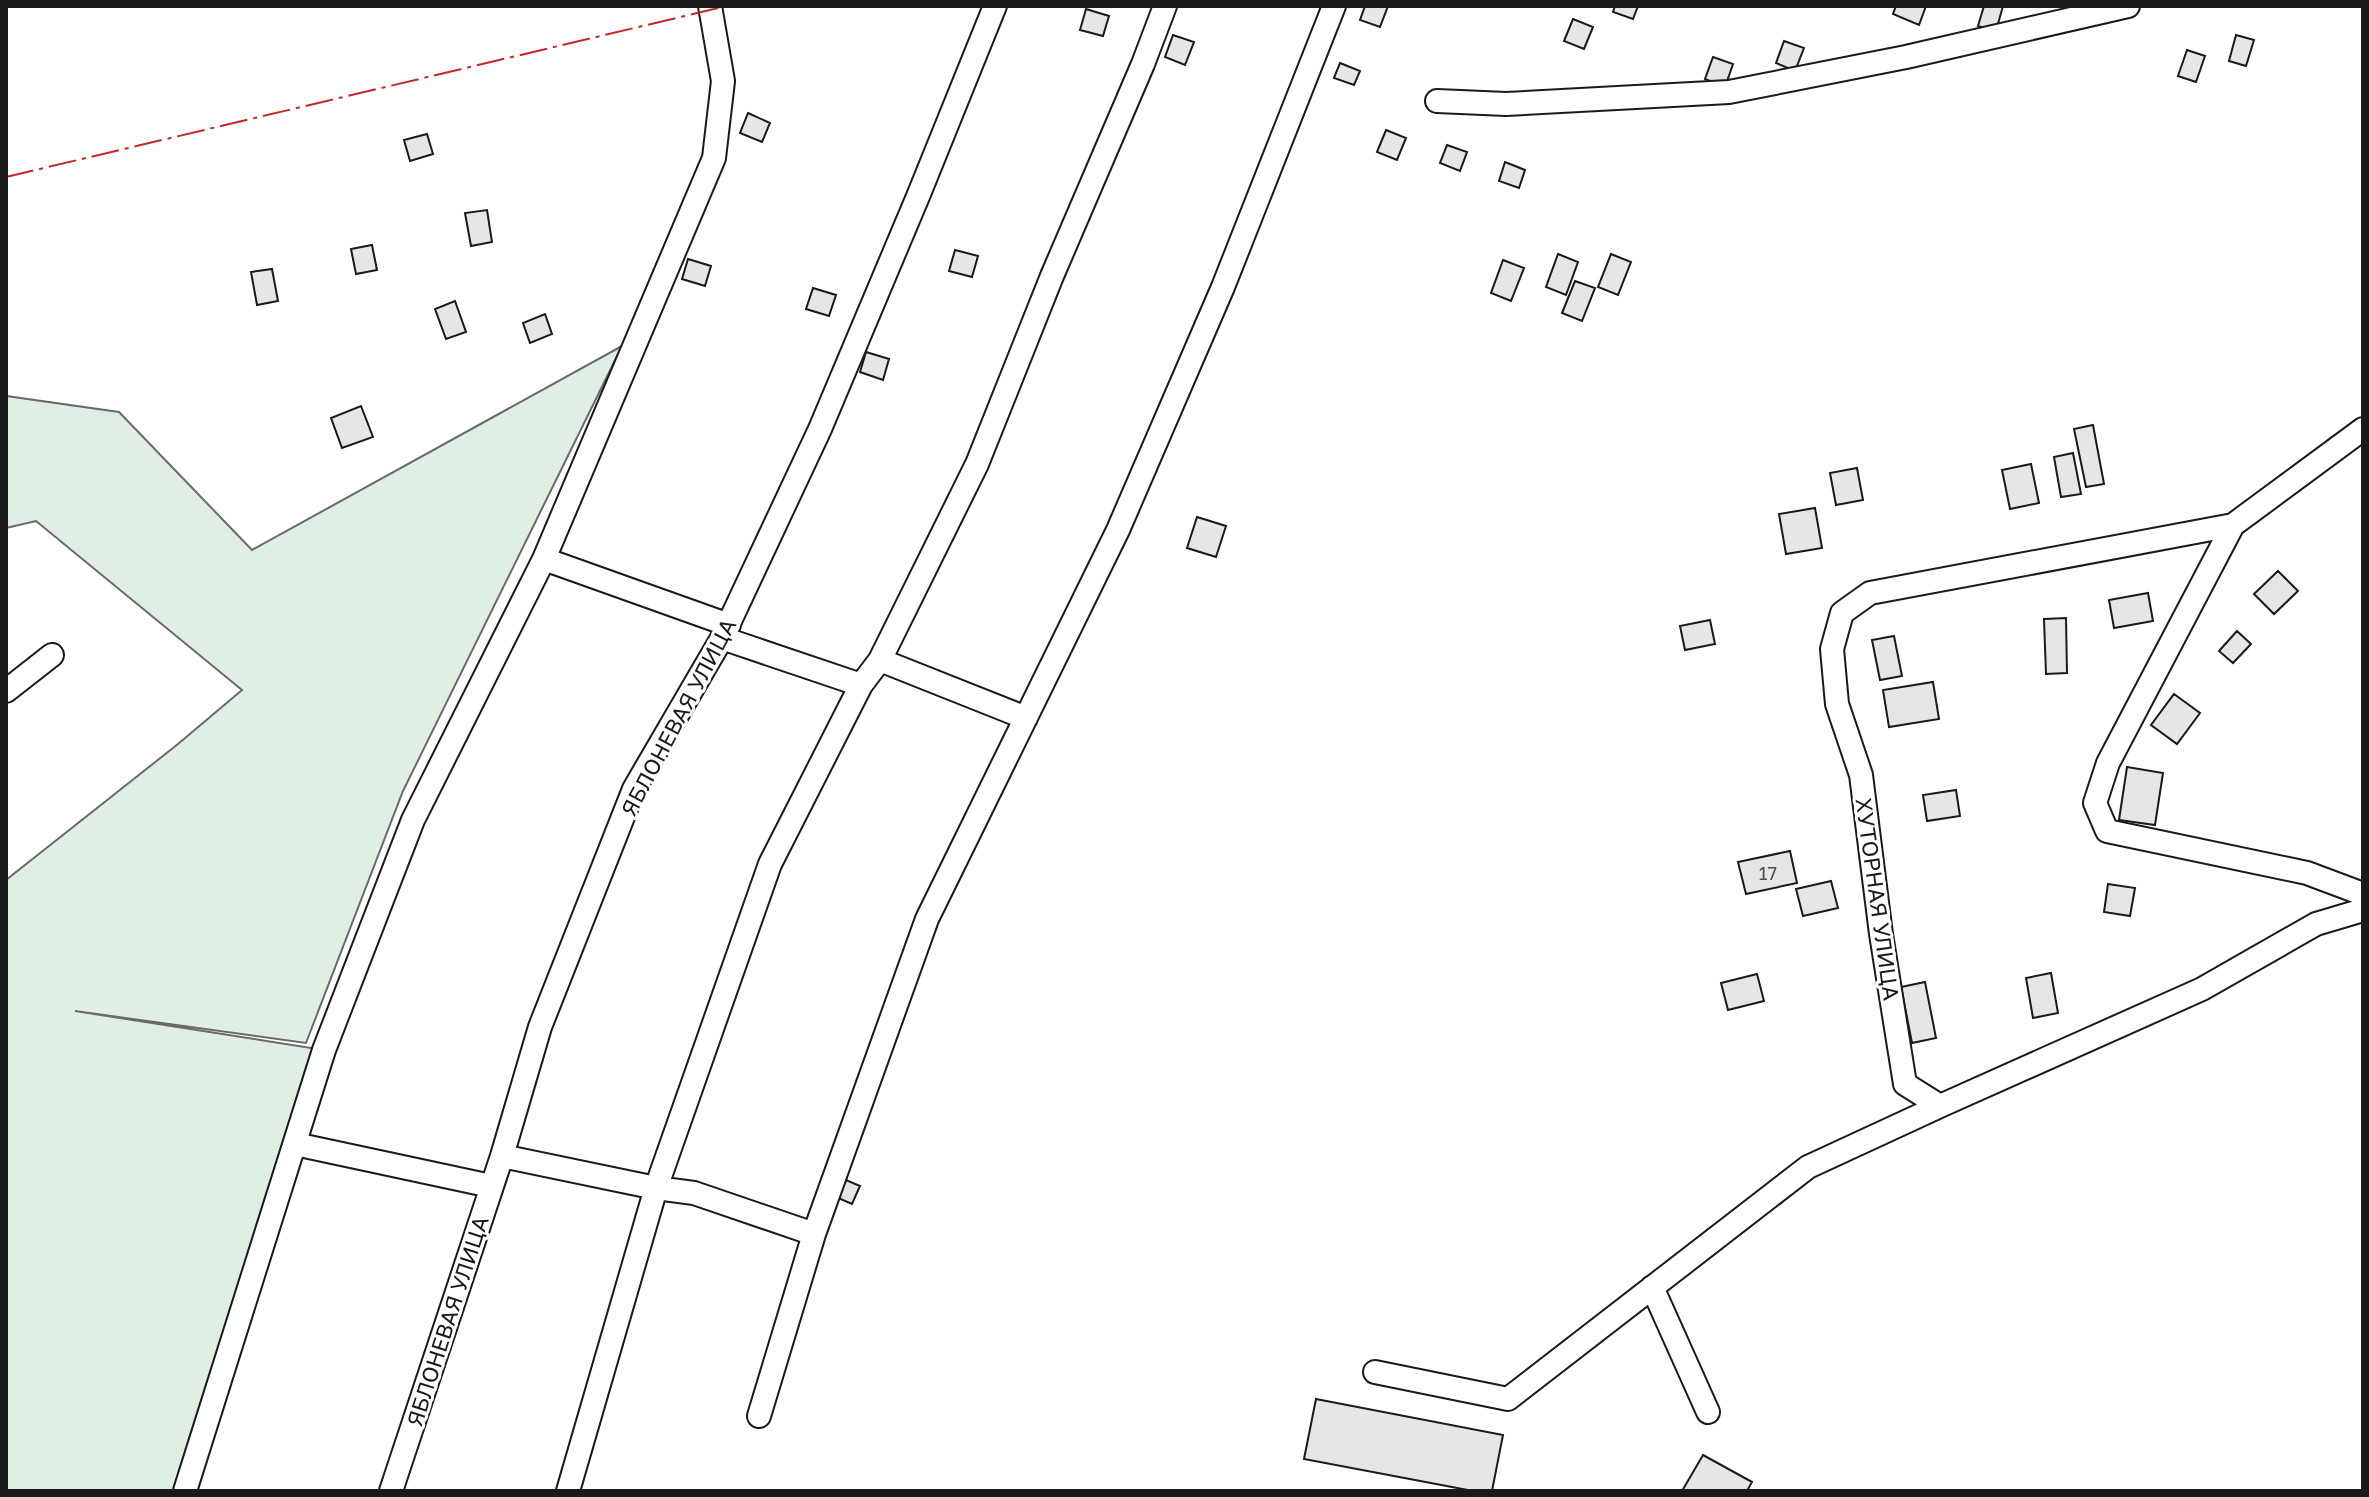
<svg xmlns="http://www.w3.org/2000/svg" width="2369" height="1497" font-family="'Golos Text',sans-serif">
	<style>
		.green { fill: #e0efe3; stroke: #6a6a6a; stroke-width: 2 }
		.building { fill: #e6e6e6; stroke: #1a1a1a; stroke-width: 2 }
		.lines { fill: none; stroke-linecap: round; stroke-linejoin: round }
		.minor-casing { stroke: #1a1a1a; stroke-width: 26 }
		.minor { stroke: #fff; stroke-width: 22 }
		.power { stroke: #c62828; stroke-width: 2; stroke-dasharray: 28 6 4 6; stroke-linecap: butt }
		.labels { text-anchor: middle; dominant-baseline: central; stroke-width: 6; stroke-linejoin: round; paint-order: stroke }
		.number-label { font-size: 18px; fill: #4d4d4d }
		.street-label { font-size: 22px; fill: #1a1a1a; stroke: #fff }
	</style>
	<rect width="100%" height="100%" fill="#fff"/>
	<path class="green" d="M622 346 403 791 306 1043 75 1011 324 1050 185 1491H6V880L178 744 242 690 36 521 6 528V396L119 412 252 550Z"/>
	<path class="building" d="M1365 6H1388L1380 27 1360 20Z
		M1615 6H1638L1633 19 1613 12Z
		M1896 6H1926L1919 25 1893 14Z
		M1984 6H2003L1996 31 1978 26Z
		M1086 9 1109 16 1103 36 1080 30Z
		M1573 19 1593 27 1584 49 1564 41Z
		M1173 35 1194 42 1185 65 1165 57Z
		M2236 35 2254 40 2246 66 2229 61Z
		M1784 41 1804 48 1795 71 1776 63Z
		M2187 50 2205 56 2196 82 2178 76Z
		M1713 57 1733 64 1725 87 1705 79Z
		M1340 63 1360 71 1354 85 1334 78Z
		M748 113 770 123 762 142 740 133Z
		M1386 130 1406 138 1397 160 1377 152Z
		M427 134 433 154 410 161 404 140Z
		M1447 145 1467 152 1460 171 1440 163Z
		M1505 162 1525 170 1519 188 1499 181Z
		M487 210 492 242 471 246 465 213Z
		M372 245 377 270 356 274 351 249Z
		M955 250 978 256 972 277 949 271Z
		M1558 254 1578 262 1566 295 1546 287Z
		M1611 254 1631 262 1618 295 1598 287Z
		M688 259 711 266 705 286 682 279Z
		M1503 260 1524 268 1511 301 1491 293Z
		M272 269 278 301 257 305 251 272Z
		M1575 281 1595 288 1582 321 1562 313Z
		M813 288 836 295 829 316 806 309Z
		M455 301 466 332 446 339 435 309Z
		M545 314 552 334 530 343 523 323Z
		M866 352 889 359 883 380 860 372Z
		M361 406 373 437 342 448 331 418Z
		M2093 425 2104 484 2086 487 2074 429Z
		M2073 453 2081 494 2061 497 2054 457Z
		M2031 464 2039 503 2010 509 2002 470Z
		M1857 468 1863 500 1836 505 1830 473Z
		M1815 508 1822 548 1786 554 1779 514Z
		M1197 517 1226 526 1216 557 1187 548Z
		M2278 571 2298 591 2274 614 2254 594Z
		M2148 593 2153 621 2114 628 2109 600Z
		M2066 618 2067 673 2046 674 2044 619Z
		M1710 620 1715 644 1685 650 1680 626Z
		M2237 631 2251 644 2233 663 2219 651Z
		M1894 636 1902 676 1880 680 1872 640Z
		M1933 682 1939 719 1889 727 1883 690Z
		M2174 694 2200 713 2177 744 2151 725Z
		M2127 767 2163 773 2155 825 2119 820Z
		M1956 790 1960 816 1927 821 1923 795Z
		M1790 851 1797 883 1746 894 1738 862Z
		M1831 881 1838 908 1803 916 1796 889Z
		M2108 884 2135 888 2130 916 2104 912Z
		M2051 973 2058 1013 2033 1018 2026 978Z
		M1757 974 1764 1001 1728 1010 1721 983Z
		M1925 982 1936 1038 1912 1043 1901 987Z
		M846 1180 860 1186 852 1204 838 1198Z
		M1316 1399 1503 1435 1492 1491H1473L1304 1459Z
		M1703 1455 1752 1482 1747 1491H1682Z"/>
	<g class="lines">
		<defs>
			<path id="minor" d="M1437 101 1506 104 1729 92 1906 57 2128 6
				M2363 429 2233 525 2108 763 2095 803 2107 831 2307 873 2363 894
				M2233 525 1870 593 1842 613 1832 649 1837 704 1861 775 1881 934 1905 1084 1940 1106 2202 989 2316 924 2363 910
				M544 559 729 625
				M722 638 861 685
				M880 660 1026 718
				M6 691 52 655
				M295 1144 491 1186
				M502 1156 656 1188 694 1193 814 1234
				M1652 1287 1708 1412
				M1375 1372 1508 1399 1808 1167 1940 1106
				M759 1416 814 1234 927 919 1118 530 1223 287 1334 6
				M185 1491 324 1050 413 820 544 559 714 158 723 81 710 6
				M391 1491 502 1156 540 1027 634 789 722 638 820 429 919 194 995 6
				M568 1491 656 1188 770 864 861 685 880 660 977 464 1052 276 1143 64 1165 6"/>
		</defs>
		<use href="#minor" class="minor-casing"/>
		<use href="#minor" class="minor"/>
		<path class="power" d="M6 177 727 6"/>
	</g>
	<g class="labels">
		<g class="number-label">
			<text x="1768" y="873">17</text>
		</g>
		<g class="street-label">
			<text transform="translate(678 717) rotate(-62)">ЯБЛОНЕВАЯ УЛИЦА</text>
			<text transform="translate(1878 899) rotate(82)">ХУТОРНАЯ УЛИЦА</text>
			<text transform="translate(447 1321) rotate(-72)">ЯБЛОНЕВАЯ УЛИЦА</text>
		</g>
	</g>
	<rect width="2369" height="1497" fill="none" stroke="#1a1a1a" stroke-width="16"/>
</svg>
